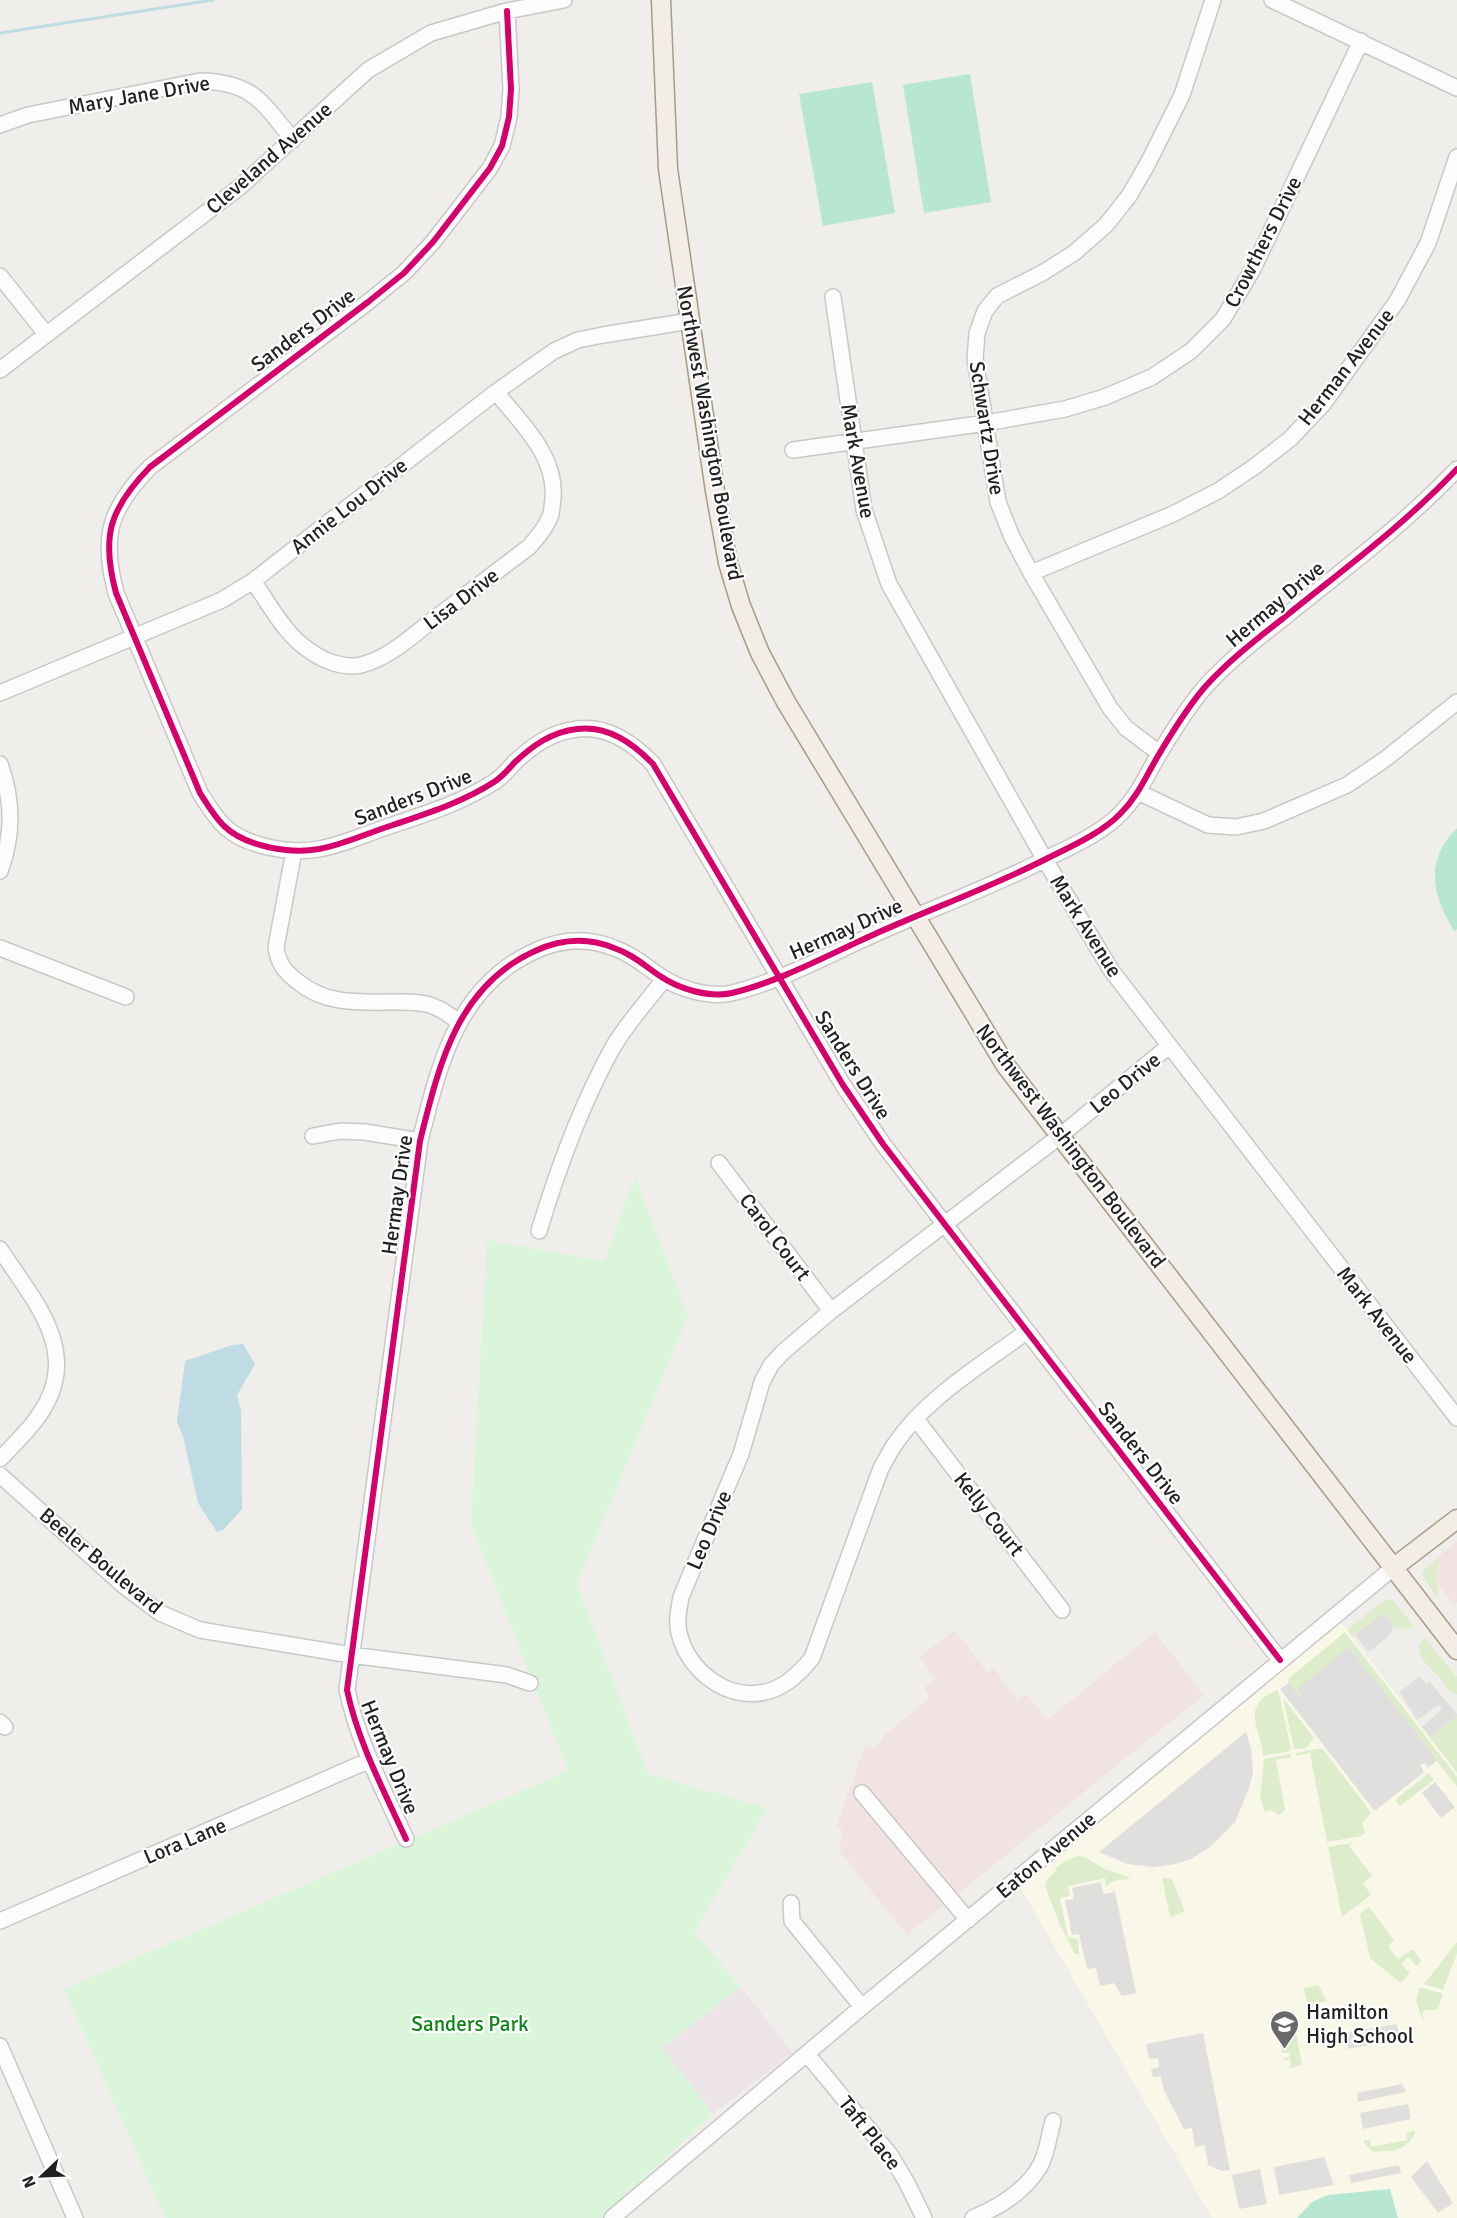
<svg xmlns="http://www.w3.org/2000/svg" width="1457" height="2218" font-family="Signika,sans-serif">
	<style>
		.commercial { fill: #f1e3e1 }
		.industrial { fill: #ede4e9 }
		.education { fill: #f8f7e8 }
		.grass { fill: #ddeccb }
		.park { fill: #daf5da }
		.pitch { fill: #b7e6d2 }
		.parking { fill: #e0dfde }
		.water { fill: #bfdbe3 }
		.lines { fill: none; stroke-linecap: round; stroke-linejoin: round }
		.stream { stroke: #bfdbe3; stroke-width: 3 }
		.minor-casing { stroke: #c9c8c7; stroke-width: 18 }
		.major-casing { stroke: #a79c86; stroke-width: 21 }
		.minor { stroke: #fdfcfc; stroke-width: 15 }
		.major { stroke: #f3ede7; stroke-width: 18 }
		.cycleway-casing { stroke: #fff; stroke-width: 10 }
		.cycleway { stroke: #d6006c; stroke-width: 6 }
		.labels { text-anchor: middle; dominant-baseline: central; stroke-width: 4.5; stroke-linejoin: round; paint-order: stroke }
		.street-label { font-size: 21px; fill: #222; stroke: #fff }
		.poi-label { font-size: 21px; fill: #222; stroke: #fff; text-anchor: start }
		.park-label { font-size: 21px; fill: #0c8416; stroke: #fff }
	</style>
	<rect width="100%" height="100%" fill="#f0eeeb"/>
	<path class="commercial" d="M1457 1541V1603H1451L1436 1581 1437 1558Z
		M955 1630 987 1672 994 1668 1017 1701 1027 1694 1047 1720 1155 1632 1204 1695 907 1935 839 1851 842 1829 836 1826 866 1745 876 1748 885 1734 930 1698 924 1688 935 1679 920 1657Z"/>
	<path class="industrial" d="M741 1987 792 2053 713 2114 662 2048Z"/>
	<path class="education" d="M1335 1615 1457 1773V2218H1212L1016 1880Z"/>
	<path class="grass" d="M1439 1557 1436 1582 1439 1593 1436 1596 1422 1575 1424 1569Z
		M1390 1600 1395 1602 1414 1627 1411 1629 1396 1628 1383 1613 1354 1634 1353 1638 1347 1630 1383 1601Z
		M1345 1632 1457 1777V1787L1349 1647 1298 1690 1302 1695 1300 1697 1288 1682V1679Z
		M1425 1638 1457 1677V1695L1451 1693C1447 1688 1444 1681 1439 1677 1430 1669 1409 1649 1425 1638Z
		M1277 1690 1279 1693 1291 1749 1290 1751 1263 1756C1261 1728 1239 1706 1277 1690Z
		M1283 1698 1314 1738 1306 1748 1294 1749Z
		M1457 1716V1773L1430 1737Z
		M1322 1748 1370 1811V1814L1362 1823 1365 1833 1361 1836 1327 1842 1310 1753 1296 1756V1753Z
		M1291 1754V1757L1276 1760 1285 1810 1279 1815 1271 1810 1265 1812 1260 1797 1264 1759Z
		M1429 1773 1434 1780 1400 1806 1395 1800Z
		M1352 1843 1349 1846 1372 1875 1363 1883 1371 1895 1342 1917 1328 1847Z
		M1077 1856 1084 1857 1105 1869 1131 1878 1113 1881 1106 1887 1105 1878 1068 1886 1070 1896 1060 1898 1068 1937 1078 1939 1079 1954H1075L1060 1925 1045 1886 1047 1879 1056 1871 1055 1869 1065 1861Z
		M1171 1878 1185 1911 1172 1917 1169 1912 1162 1878Z
		M1369 1907 1394 1940 1388 1946 1398 1959 1413 1949 1421 1961 1417 1966 1408 1957 1401 1964 1410 1973 1401 1983 1370 1958 1360 1914Z
		M1457 1942V1953L1443 1990 1424 1984Z
		M1318 1985 1327 2001 1320 2003 1321 2007 1309 2012 1304 1988Z
		M1423 1988 1443 1994 1438 2009 1422 2011 1424 2023 1416 2001 1419 1989Z
		M1294 2022 1302 2065 1285 2069 1291 2066 1290 2059 1284 2060 1283 2058 1289 2057V2053H1282L1281 2047 1286 2045 1284 2036H1278V2033Z
		M1415 2130V2134C1403 2153 1393 2150 1373 2152L1364 2143V2140H1370L1371 2147 1407 2140 1406 2133Z"/>
	<path class="park" d="M635 1176 688 1316 577 1584 648 1774 768 1808 694 1932 741 1987 662 2048 713 2114 601 2218H165L64 1989 568 1771 471 1525 487 1240 604 1261Z"/>
	<path class="pitch" d="M970 74 991 202 924 213 903 85Z
		M872 82 895 213 823 226 799 94Z
		M1457 828V929L1454 931C1432 894 1424 862 1457 828Z
		M1390 2189 1398 2218H1297L1312 2202 1328 2195Z"/>
	<path class="parking" d="M1383 1613 1394 1624 1390 1635 1369 1652 1354 1635Z
		M1349 1647 1437 1760 1428 1768 1424 1763 1420 1765 1424 1772 1376 1810 1373 1809 1280 1689 1289 1683 1300 1697 1302 1695 1297 1689Z
		M1420 1676 1426 1684 1429 1681 1457 1714V1716L1430 1737 1422 1727 1442 1709 1439 1705 1417 1720 1400 1692Z
		M1246 1732 1251 1748 1253 1773 1249 1788 1235 1822 1210 1847 1191 1859 1176 1864 1153 1867 1127 1864 1099 1852Z
		M1435 1782 1455 1807 1441 1818 1422 1793Z
		M1101 1882 1103 1894 1115 1892 1136 1993 1122 1996 1114 1983 1100 1986 1096 1968 1087 1969 1079 1934 1072 1935 1065 1900 1074 1899 1072 1888Z
		M1397 2024 1399 2039 1348 2049 1345 2033Z
		M1203 2033 1230 2170 1222 2171 1208 2165 1205 2145 1195 2147 1192 2128 1184 2129 1164 2091 1161 2076 1153 2077 1151 2069 1159 2067 1158 2058 1149 2059 1146 2044Z
		M1402 2084 1406 2092 1358 2102 1357 2093Z
		M1408 2104 1411 2119 1363 2129 1360 2113Z
		M1324 2157 1334 2185 1279 2195 1274 2167Z
		M1427 2161 1453 2203 1438 2213 1411 2177Z
		M1399 2165 1401 2173 1351 2183 1349 2175Z
		M1260 2169 1267 2204 1239 2209 1232 2175Z"/>
	<path class="water" d="M243 1344 255 1364 237 1395 241 1410 242 1509 223 1530 217 1532 198 1503 183 1436 177 1422 185 1361 232 1345Z"/>
	<g class="lines">
		<path class="stream" d="M0 33 213 0"/>
		<defs>
			<path id="minor" d="M1272 0 1457 88
				M507 11 511 89 509 117 502 146 490 168 433 242 404 273 368 302 150 467C109 509 101 537 116 593L200 793C207 804 214 816 224 826 246 847 290 854 319 849 343 845 370 832 393 825 428 813 463 802 494 782 502 777 508 770 514 763 532 746 551 732 577 729 607 725 633 743 653 764L843 1085 883 1144 1280 1660
				M0 125 28 115 200 81C253 82 262 102 293 140
				M0 276 46 334
				M833 297 864 510 889 584 1045 860 1111 970 1457 1418
				M0 370 241 186 368 70 431 33 507 11 564 0
				M793 450 986 423 1065 409 1105 397 1152 377 1191 351 1223 319 1253 269 1361 41
				M1031 573 1173 514 1218 491 1254 467 1290 439 1324 403 1397 301 1428 243 1457 157
				M253 581C270 605 285 635 310 651 324 661 344 669 361 665 389 658 412 636 434 619 466 595 497 571 529 547 537 538 545 529 550 517 552 512 552 505 553 499 557 456 521 423 496 392
				M0 693 222 600 253 581 496 392 554 351 578 340 603 335 690 321
				M1159 753 1126 728 1110 708 1031 573 1012 537 998 502 975 359 977 333 985 311 997 296 1044 272 1074 253 1106 225 1129 196 1148 163 1182 95 1213 0
				M0 764C13 800 14 834 0 871
				M1138 792 1208 825 1236 827 1264 821 1347 785 1384 760 1457 702
				M294 851 276 947C278 963 284 971 297 981 326 1006 362 1002 399 1002 410 1002 425 1002 435 1007 444 1010 451 1017 459 1022
				M0 948 126 997
				M313 1136 340 1131 365 1132 420 1141
				M719 1163 831 1311
				M539 1231C558 1168 580 1107 612 1049 626 1024 647 1002 664 979
				M0 1249C30 1296 77 1345 47 1402 36 1424 16 1442 0 1459
				M1026 1332C982 1365 927 1397 895 1444 890 1451 886 1460 881 1468L812 1658C800 1673 785 1688 765 1692 726 1701 688 1670 679 1633 676 1620 679 1609 681 1597L741 1454 762 1382 771 1365 783 1352 831 1311 1060 1136 1169 1046
				M916 1419 1062 1610
				M0 1475 124 1586 160 1613 200 1630 351 1655 507 1675 530 1683
				M0 1722 5 1727
				M862 1793 968 1920
				M406 1839C384 1791 358 1742 347 1690L420 1141C439 1065 457 986 535 951 561 939 587 937 614 948 632 954 645 966 660 976 679 989 709 998 732 993 779 982 832 953 877 933 933 908 991 887 1046 859 1070 847 1102 833 1121 813 1138 796 1146 776 1158 756 1171 734 1188 707 1204 688 1228 661 1258 638 1286 616 1344 569 1405 524 1457 469
				M791 1903 792 1921 862 2007
				M0 1921 370 1760
				M0 2046 75 2218
				M807 2054 891 2156 907 2183 924 2218
				M612 2218 862 2007 1393 1568
				M973 2218C999 2207 1025 2192 1040 2166 1047 2154 1049 2135 1053 2121"/>
			<path id="major" d="M661 0 668 169 715 491 728 563 741 606 760 653 786 702 1006 1066 1457 1650
				M1393 1568 1457 1519"/>
		</defs>
		<use href="#minor" class="minor-casing"/>
		<use href="#major" class="major-casing"/>
		<use href="#minor" class="minor"/>
		<use href="#major" class="major"/>
		<defs>
			<path id="cycleway" d="M507 11 511 89 509 117 502 146 490 168 433 242 404 273 368 302 150 467C109 509 101 537 116 593L200 793C207 804 214 816 224 826 246 847 290 854 319 849 343 845 370 832 393 825 428 813 463 802 494 782 502 777 508 770 514 763 532 746 551 732 577 729 607 725 633 743 653 764L843 1085 883 1144 1280 1660
				M406 1839C384 1791 358 1742 347 1690L420 1141C439 1065 457 986 535 951 561 939 587 937 614 948 632 954 645 966 660 976 679 989 709 998 732 993 779 982 832 953 877 933 933 908 991 887 1046 859 1070 847 1102 833 1121 813 1138 796 1146 776 1158 756 1171 734 1188 707 1204 688 1228 661 1258 638 1286 616 1344 569 1405 524 1457 469"/>
		</defs>
		<use href="#cycleway" class="cycleway-casing"/>
		<use href="#cycleway" class="cycleway"/>
	</g>
	<defs>
		<symbol id="school-pin" viewBox="-11 -11 22 30"><path d="M0 17L-7.5 6A9.5 9.5 0 1 1 7.5 6Z" fill="#6a6968" stroke="#fff"/><path d="M0-5L7-2L0 1L-7-2ZM-4 1L0 2.5L4 1V4Q0 6-4 4Z" fill="#fff"/></symbol>
	</defs>
	<g fill-rule="evenodd">
		<use href="#school-pin" x="1268" y="2008" width="33" height="45"/>
	</g>
	<g class="labels">
		<g class="street-label">
			<text transform="translate(139 95) rotate(-10)">Mary Jane Drive</text>
			<text transform="translate(269 158) rotate(-41)">Cleveland Avenue</text>
			<text transform="translate(1263 242) rotate(-63)">Crowthers Drive</text>
			<text transform="translate(303 330) rotate(-37)">Sanders Drive</text>
			<text transform="translate(1346 367) rotate(-52)">Herman Avenue</text>
			<text transform="translate(987 428) rotate(81)">Schwartz Drive</text>
			<text transform="translate(710 433) rotate(80)">Northwest Washington Boulevard</text>
			<text transform="translate(858 461) rotate(80)">Mark Avenue</text>
			<text transform="translate(349 506) rotate(-38)">Annie Lou Drive</text>
			<text transform="translate(461 599) rotate(-37)">Lisa Drive</text>
			<text transform="translate(1275 604) rotate(-40)">Hermay Drive</text>
			<text transform="translate(413 797) rotate(-21)">Sanders Drive</text>
			<text transform="translate(1086 926) rotate(58)">Mark Avenue</text>
			<text transform="translate(846 929) rotate(-24)">Hermay Drive</text>
			<text transform="translate(853 1065) rotate(58)">Sanders Drive</text>
			<text transform="translate(1125 1083) rotate(-39)">Leo Drive</text>
			<text transform="translate(1071 1146) rotate(53)">Northwest Washington Boulevard</text>
			<text transform="translate(397 1195) rotate(-82)">Hermay Drive</text>
			<text transform="translate(775 1237) rotate(53)">Carol Court</text>
			<text transform="translate(1377 1315) rotate(52)">Mark Avenue</text>
			<text transform="translate(1141 1453) rotate(52)">Sanders Drive</text>
			<text transform="translate(989 1514) rotate(52)">Kelly Court</text>
			<text transform="translate(709 1530) rotate(-67)">Leo Drive</text>
			<text transform="translate(101 1561) rotate(40)">Beeler Boulevard</text>
			<text transform="translate(390 1757) rotate(68)">Hermay Drive</text>
			<text transform="translate(185 1841) rotate(-23)">Lora Lane</text>
			<text transform="translate(1046 1855) rotate(-40)">Eaton Avenue</text>
			<text transform="translate(870 2133) rotate(52)">Taft Place</text>
		</g>
		<g class="poi-label">
			<text x="1306" y="2012">Hamilton<tspan x="1306" dy="24">High School</tspan></text>
		</g>
		<g class="park-label">
			<text x="470" y="2024">Sanders Park</text>
		</g>
	</g>
	<g transform="translate(42 2176) rotate(247)" stroke="#ffffff" stroke-width="4.5" paint-order="stroke">
	<path d="M0-4.5L10 22L0 15L-10 22Z" fill="#222222"/>
	<text y="-9" font-size="16" font-weight="bold" text-anchor="middle" fill="#222222">N</text>
	</g>
</svg>
